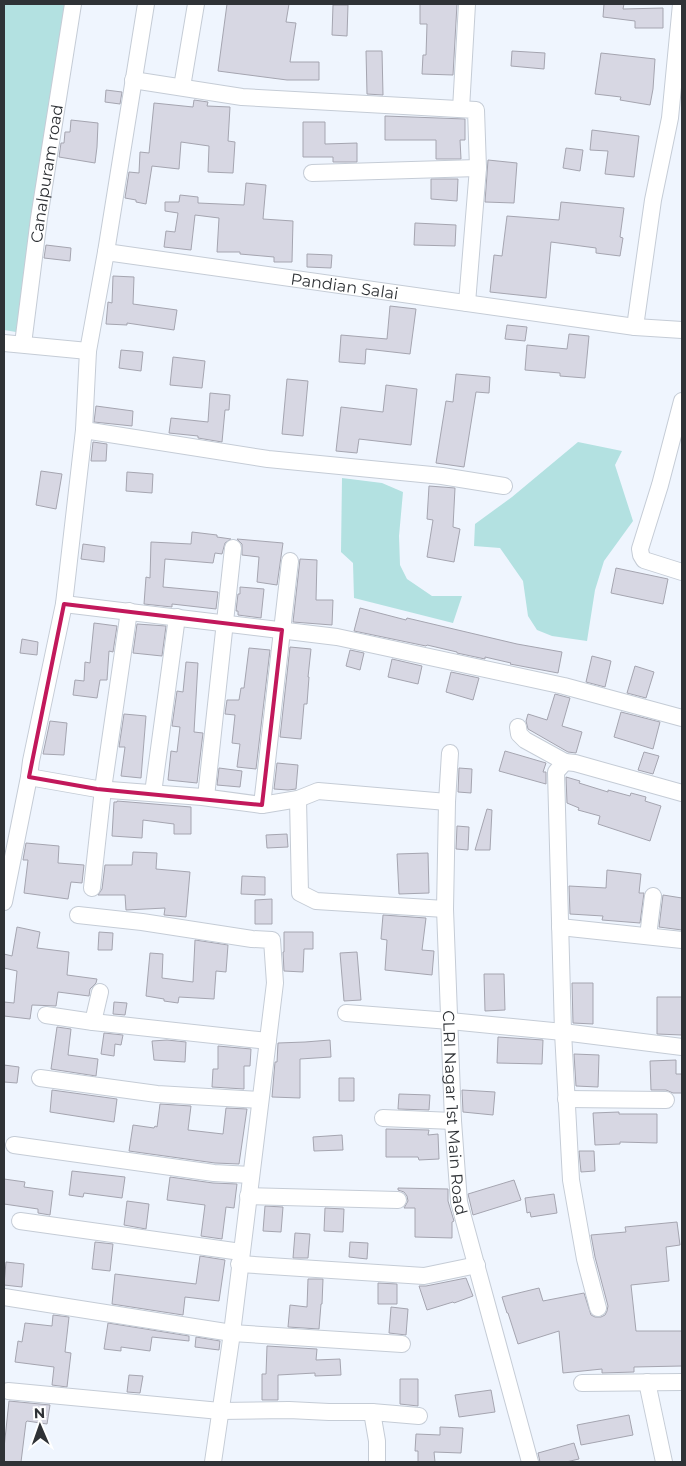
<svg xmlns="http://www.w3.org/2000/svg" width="686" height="1466" font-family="Montserrat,sans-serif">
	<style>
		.water { fill: #b3e1e1 }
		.building { fill: #d7d7e3; stroke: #a5a5b0 }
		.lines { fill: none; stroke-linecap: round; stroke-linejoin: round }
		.minor-casing { stroke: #c5ccd6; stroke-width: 18 }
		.minor { stroke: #fff; stroke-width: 16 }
		.marked { fill: none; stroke: #c2185b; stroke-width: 4; stroke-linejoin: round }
		.labels { text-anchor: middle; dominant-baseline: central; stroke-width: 4; stroke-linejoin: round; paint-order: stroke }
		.street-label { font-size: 16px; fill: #2f3236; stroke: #fff }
	</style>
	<rect width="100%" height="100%" fill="#eff5fe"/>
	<path class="water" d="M5 4H71L22 333 4 330V13Z
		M578 442 622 451 615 465 633 521 604 561 595 590 587 641 552 636 537 630 528 616 523 581 500 548 474 546 475 524 512 497Z
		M342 478 382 483 403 492 399 536 400 565 407 579 432 596H462L453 623 354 598 353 563 341 552Z"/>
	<path class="building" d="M227 4H289L286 22 296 23 290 62H319V80H287L218 71Z
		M420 4H457L453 75 422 74 423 55H426L427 24H420Z
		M604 4H624L623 9 663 8V28H635V21L603 17Z
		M333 5H348L347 36 332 35Z
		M366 51H382L383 95 367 94Z
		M512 51 545 53 544 69 511 66Z
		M601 53 655 59 653 89 650 105 620 100 621 97 595 94Z
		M106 90 122 92 120 104 105 102Z
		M194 100 208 102 207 106 230 107 228 141 235 142 233 173 208 172 209 146 181 142 179 169 152 166 146 204 136 202V200L125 198 129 172 139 173 140 152 149 153 154 103 193 107Z
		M385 116 465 119V140H460L461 159H436V140H385Z
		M71 120 98 123 97 147 95 163 59 157 61 143H64L65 132H70Z
		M303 122H325V144L357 143V162H333V157H303Z
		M592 130 639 136 634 177 605 174 608 151 590 150Z
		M566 148 583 150 580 171 563 168Z
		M488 160 517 163 514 203 485 202Z
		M431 179H458L457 201 431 199Z
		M246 183 266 185 263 219 293 221 292 262H274V257L240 254V252H217L219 218 195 215 191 250 164 247 166 231 175 232 178 213 165 211V202H179L180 195 198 197V203L244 205Z
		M561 202 624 208 620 237 623 238 620 256 596 253V248L551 242 546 298 490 292 494 255 502 256 507 216 559 220Z
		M415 223 456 225 455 246 414 245Z
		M46 245 71 248 70 261 44 258Z
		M307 254 332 255 331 268 307 267Z
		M113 276 134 277 133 304 177 310 174 330 127 323V325L106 324 108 302 112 303Z
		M390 306 416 309 410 354 366 349 365 364 339 362 341 335 387 339Z
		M507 325 527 327 525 341 505 339Z
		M569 334 589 336 585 378 560 376V373L525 370 527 345 567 349Z
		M121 350 143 352 141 371 119 368Z
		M173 357 205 361 202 388 170 385Z
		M456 374 490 377 489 393 476 392 464 467 436 463 446 401 453 402Z
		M287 379 308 381 303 436 282 434Z
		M386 385 417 389 411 445 359 439 357 453 336 451 341 407 383 412Z
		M210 393 230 395 229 410H225L222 442 198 438V436L169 433 171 418 208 422Z
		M96 406 133 411 132 426 94 422Z
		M93 442 107 444 106 461H91Z
		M41 471 62 474 56 509 36 505Z
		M127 472 153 474 152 493 126 491Z
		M429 486 455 488 453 527 460 529 454 562 427 557 433 520 427 519Z
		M192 532 217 535V537L231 539 225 543 222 554 215 553 213 563 165 559 163 587 218 592 216 609 172 604V607L144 604 146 577 150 578 151 542 191 544Z
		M237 539 283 543 277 585 257 582 259 557 242 555V544Z
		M83 544 105 547 104 562 81 559Z
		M300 559 317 560 316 600H333L332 625 293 622Z
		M616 568 668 579 663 604 611 593Z
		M240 587 264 589 261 618 238 615V611H236L238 594H240Z
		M360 608 406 620 407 618 517 644 562 652 558 673 510 664 511 663 485 657V659L457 653V652L427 645 426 646 354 631Z
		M94 623 117 626 113 652 109 651 107 680H100L97 698 73 695 75 680 84 681 85 662 90 663Z
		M137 624 166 626 162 656 133 653Z
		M22 639 38 642 37 655 20 653Z
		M290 647 311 649 308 677H309L307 704H304L301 739 280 737Z
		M249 648 270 650 256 769 237 767 240 744 232 743 235 715 225 714 227 700H239L241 688H244Z
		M350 650 364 653 360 670 346 666Z
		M592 656 611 661 605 687 586 682Z
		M392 659 422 666 418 684 388 677Z
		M186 662 198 663 194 732 203 733 197 783 168 780 171 751 177 752 180 727 172 726 177 691 183 692Z
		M635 666 654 672 646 698 627 693Z
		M451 672 479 678 473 700 446 692Z
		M555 694 570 698 562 726 582 732 576 753 568 752 528 729 526 721 528 714 547 720Z
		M621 712 660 722 653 749 614 737Z
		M124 714 146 716 141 778 121 776 125 747H119Z
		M50 721 67 723 64 755 43 754Z
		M505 751 546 763 543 772H546V784L499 771Z
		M644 752 659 756 653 774 638 770Z
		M277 763 298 765 296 789 288 790 274 789Z
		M219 768 242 771 240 787 217 785Z
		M459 768 472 769 471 793 458 792Z
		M566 777 580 781 579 783 608 792V790L630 796 631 793 646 797 645 801 661 806 650 841 598 824 600 816 578 810 579 808 567 803Z
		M117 801 191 807V834H174V824L143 820 142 838 112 836 114 802H117Z
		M487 809 492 810 490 850H475Z
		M457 826 469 827 468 850 456 849Z
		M287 834 288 847 267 848 266 835Z
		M26 843 59 846 58 863 84 865 82 883 71 882 68 899 24 893 28 860H23Z
		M133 852 157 853 156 869 190 872 186 917 164 915 165 908 126 910 125 895H98L102 889 105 865H132Z
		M428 853 429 893 399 894 397 854Z
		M607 870 641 874 639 893H644L640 923 602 920 603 916 570 914 569 886 606 888Z
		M242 876 265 877V895L241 894Z
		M663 895 682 898V930L659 927Z
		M272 899V924H255V900Z
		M383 915 426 918 422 950 434 951 432 975 385 970 387 940 381 939Z
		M17 927 40 932 37 948 69 952 67 975 97 979 96 983 90 989 89 996 58 992 56 1006 32 1005 30 1019 4 1016V1002L14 1003 17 971 4 968V954L12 956Z
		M99 932 113 933 112 950H98Z
		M284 932H313V949H304L303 972 284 971 283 952H284Z
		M195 940 228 945 226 972 216 971 214 999 179 997 178 1003 164 1001V999L146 996 150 953 163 954 162 978 193 982Z
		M357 952 361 1000 344 1001 340 953Z
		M484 974H504L505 1010 485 1011Z
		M572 983H593V1024L573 1023Z
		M657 997H682V1035L657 1034Z
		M114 1002 127 1003 125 1015 113 1014Z
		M57 1027 71 1029 68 1055 98 1059 96 1076 51 1069Z
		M104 1033 123 1035 121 1045 115 1044 114 1056 101 1054Z
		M498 1037 543 1040 542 1064 497 1063Z
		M167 1040 186 1042 185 1062 154 1060 152 1041Z
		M330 1040 331 1057 300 1059V1098L272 1097 275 1062H277L278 1043 305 1042Z
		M218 1046 251 1049 250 1066H244V1089L212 1087 213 1069H218Z
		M574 1054 599 1055 598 1087 576 1086Z
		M676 1060V1074H682V1093H673L666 1090H651L650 1061Z
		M4 1065 19 1067 17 1083 4 1082Z
		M339 1078H354V1101H339Z
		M52 1090 117 1099 114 1122 50 1112Z
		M462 1090 495 1092 493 1115 463 1112Z
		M399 1094 430 1095 429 1110 398 1109Z
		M160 1104 191 1106 188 1130 223 1134 226 1108 247 1109 239 1164 215 1163 129 1151 133 1125 154 1128 155 1126 157 1127Z
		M619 1112V1114H657V1143L620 1142V1144L595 1145 593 1113Z
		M386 1129 429 1130 428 1135 438 1134 439 1159 419 1160 418 1157H386Z
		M342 1135 343 1150 314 1151 313 1137Z
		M579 1151H594L595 1171 581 1172Z
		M72 1171 125 1177 122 1198 84 1193 83 1197 69 1195Z
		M170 1177 213 1183 237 1184 234 1208 226 1207 222 1239 201 1236 205 1205 167 1200Z
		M4 1179 25 1182 24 1187 53 1191 50 1215 38 1213V1209L4 1204Z
		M514 1180 521 1200 473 1215 468 1194Z
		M398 1188 448 1189V1201L454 1221 452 1222V1238L415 1237V1208H404L408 1201 407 1196 404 1192 398 1190Z
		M554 1194 557 1213 531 1217 530 1212 527 1213 525 1198Z
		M127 1201 149 1204 146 1229 124 1225Z
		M265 1206 283 1207 281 1232 263 1231Z
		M325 1208 344 1209 343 1232 324 1231Z
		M677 1222 680 1245 666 1247 669 1281 631 1285 636 1331H682V1366L634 1367V1372L602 1373V1369L563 1373 559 1331 518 1344 508 1313H507L502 1297 539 1288 543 1301 584 1293 591 1315 595 1317H601L605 1315 607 1311 608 1306 595 1257 591 1235 626 1232 625 1227Z
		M295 1233 310 1234 308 1258H293Z
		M95 1242 113 1244 110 1271 92 1269Z
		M350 1242 368 1243 367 1259 349 1257Z
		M200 1256 225 1260 219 1301 185 1297 183 1315 112 1304 115 1274 196 1284Z
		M6 1262 24 1264 22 1287 4 1285Z
		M466 1278 473 1296 454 1303 453 1302 427 1310 419 1286H426Z
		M308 1279H323L322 1304H321L319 1329 288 1327 290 1305 307 1307Z
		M378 1283 397 1284V1304H378Z
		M391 1307 408 1309 406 1335 389 1333Z
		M53 1315 69 1317 65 1352 71 1353 67 1387 52 1385 54 1367 15 1362 18 1341 22 1342 25 1323 52 1326Z
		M108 1323 189 1336V1341L152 1337 150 1351 121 1347V1351L104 1349Z
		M196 1337 220 1341 219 1350 195 1347Z
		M267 1346 317 1349 316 1360 340 1359 341 1375 315 1376V1373L278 1375V1400H262V1374H266Z
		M129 1375 143 1376 140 1393 127 1392Z
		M400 1379H418V1406L400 1404Z
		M491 1390 495 1412 459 1417 455 1395Z
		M9 1401 50 1405 47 1424 27 1421 26 1422 21 1462H4V1448Z
		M629 1415 633 1435 581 1445 577 1425Z
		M440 1427 463 1428 461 1453 434 1452 435 1462H418V1451H415L416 1434 440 1435Z
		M574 1443 579 1459 566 1462H540L538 1453Z"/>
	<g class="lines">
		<defs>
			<g id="minor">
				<path d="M133 80 242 97 476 110 478 168 467 303"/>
				<path d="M182 87 196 4"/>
				<path d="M461 109 467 4"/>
				<path d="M312 173 478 168"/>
				<path d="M106 252 146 4"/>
				<path d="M635 327 653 200 670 118 681 4"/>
				<path d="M4 343 88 351"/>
				<path id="s1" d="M23 344 39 218 73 4"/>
				<path d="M682 401 660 485 640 549 641 555 644 560 682 572"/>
				<path d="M84 430 268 459 442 476 504 486"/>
				<path d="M64 604 337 637 564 686 682 718"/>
				<path d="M518 727 519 734 525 740 565 762"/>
				<path id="s2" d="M450 753 447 802 445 909 453 1121 459 1202 530 1462"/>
				<path d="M29 777 97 789 202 797 262 805 298 799 318 791 447 802"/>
				<path d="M153 793 177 617"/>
				<path d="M206 797 233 548"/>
				<path d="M298 799 300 893 316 901 445 909"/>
				<path d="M262 805 290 561"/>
				<path d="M92 888 103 789 129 611"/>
				<path id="s3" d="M4 902 29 777 31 761 64 604 84 430 88 351 106 252 635 327 682 330"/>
				<path d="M78 915 142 922 252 939 272 940 275 983 232 1333 213 1462"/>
				<path d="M560 927 682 940"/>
				<path d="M648 936 653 896"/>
				<path d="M346 1013 450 1021 563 1032 682 1047"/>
				<path d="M46 1015 93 1022 268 1041"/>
				<path d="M93 1022 100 992"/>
				<path d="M40 1078 157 1094 260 1100"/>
				<path d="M566 1099 666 1100"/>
				<path d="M383 1118 453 1121"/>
				<path d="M14 1145 214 1173 251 1175"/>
				<path d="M248 1196 398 1200"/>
				<path d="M20 1221 241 1252"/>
				<path d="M239 1264 424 1276 477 1265"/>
				<path d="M4 1297 232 1333 402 1344"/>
				<path d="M598 1308 585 1259 571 1180 563 1032 556 772 565 762 575 763 682 793"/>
				<path d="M647 1382 664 1462"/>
				<path d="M582 1383 682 1382"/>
				<path d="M8 1391 220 1411 289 1410 329 1412H372L419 1416"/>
				<path d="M372 1412 377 1441V1462"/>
			</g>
		</defs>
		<use href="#minor" class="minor-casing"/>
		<use href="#minor" class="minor"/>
	</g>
	<path class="marked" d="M64 604 282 630 262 805 97 789 29 777Z"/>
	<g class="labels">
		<g class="street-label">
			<text stroke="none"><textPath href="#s1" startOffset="172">Canalpuram road</textPath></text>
			<text stroke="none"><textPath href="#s3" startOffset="900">Pandian Salai</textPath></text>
			<text stroke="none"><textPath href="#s2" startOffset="360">CLRI Nagar 1st Main Road</textPath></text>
		</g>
	</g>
	<rect width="686" height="1466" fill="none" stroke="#2f3236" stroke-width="10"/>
	<g transform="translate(40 1426) rotate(358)" stroke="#ffffff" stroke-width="4" paint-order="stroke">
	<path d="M0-4L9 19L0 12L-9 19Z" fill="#2f3236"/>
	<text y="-8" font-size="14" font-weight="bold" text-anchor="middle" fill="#2f3236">N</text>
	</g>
</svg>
